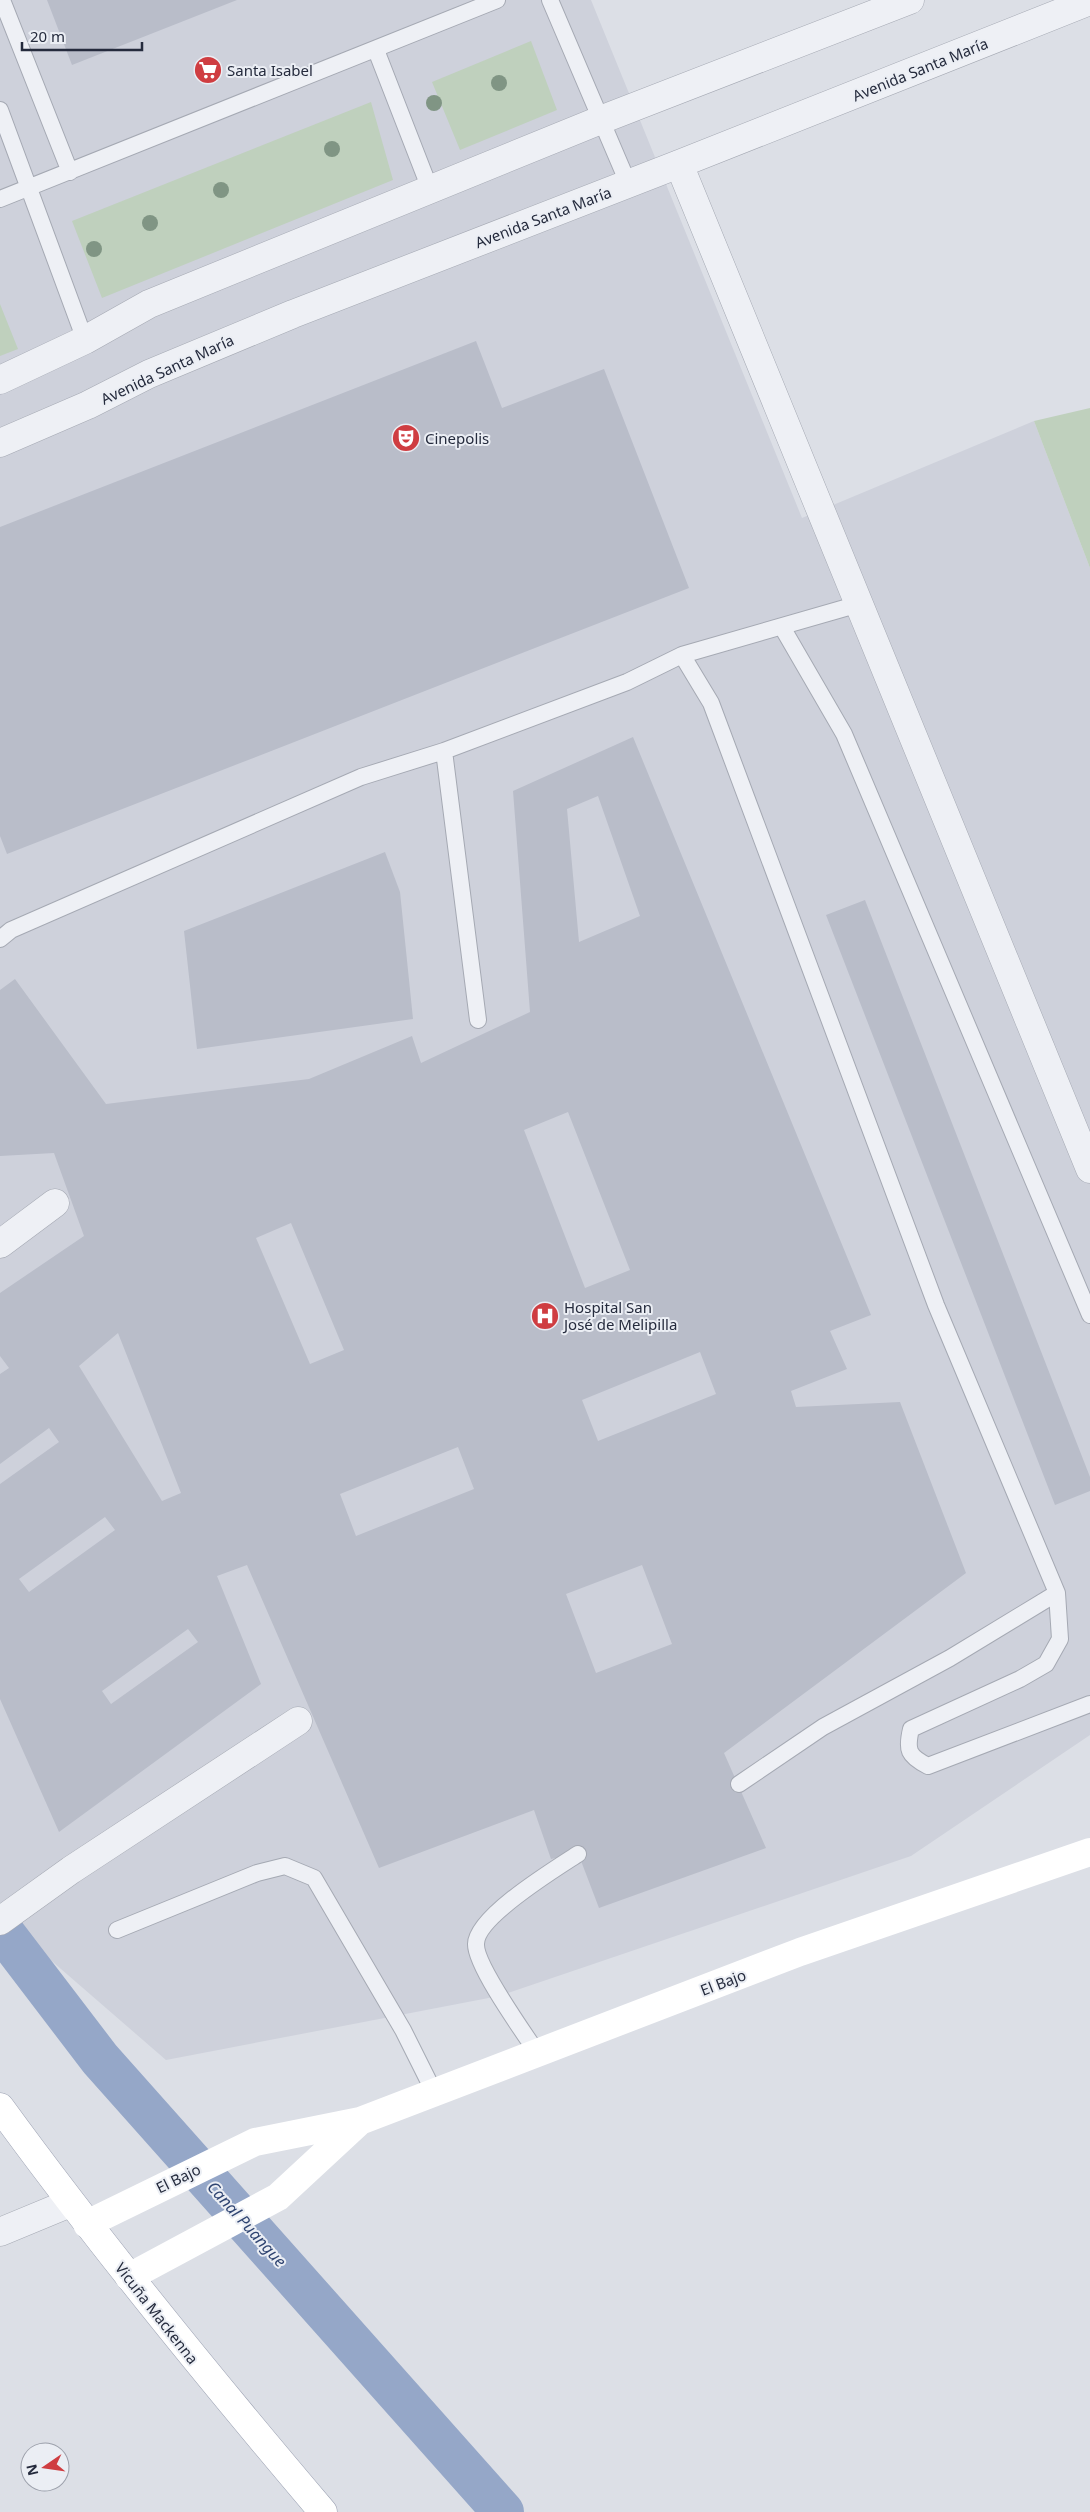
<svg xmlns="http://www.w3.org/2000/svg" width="1090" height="2512" font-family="'Noto Sans',sans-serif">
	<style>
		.built { fill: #ced1db }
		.green { fill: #bfd0bd }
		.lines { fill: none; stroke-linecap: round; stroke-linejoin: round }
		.canal { stroke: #95a7c8; stroke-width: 42 }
		.building { fill: #b9bdc9; fill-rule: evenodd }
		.lane-casing { stroke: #a5a9b3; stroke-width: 18 }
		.street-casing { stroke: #a5a9b3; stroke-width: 29 }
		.primary-casing { stroke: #9ba1b2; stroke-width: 29 }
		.lane { stroke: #eef0f5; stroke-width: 16 }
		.street { stroke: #eef0f5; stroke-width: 28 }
		.secondary { stroke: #fff; stroke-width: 28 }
		.primary { stroke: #fff; stroke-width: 28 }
		.tree { fill: #809584 }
		.labels { text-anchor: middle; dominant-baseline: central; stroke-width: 4; stroke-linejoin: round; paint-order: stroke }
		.street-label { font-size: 15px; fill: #252b3d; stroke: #ebeef4 }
		.poi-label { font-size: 15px; fill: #252b3d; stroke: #ebeef4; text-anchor: start }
		.water-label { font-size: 16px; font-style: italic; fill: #2f4471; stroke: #ebeef4 }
	</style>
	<rect width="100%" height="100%" fill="#dcdfe6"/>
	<path class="built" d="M0 0H591L802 518 1034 421 1090 568V1735L911 1856 499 1996 166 2060 16 1930 0 1908Z"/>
	<path class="green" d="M531 41 557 110 460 150 432 82Z
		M371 102 393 180 102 298 72 221Z
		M0 304 18 349 0 356Z
		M1090 408V568L1034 421Z"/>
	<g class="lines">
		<path class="canal" d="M0 1928 100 2059 503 2512"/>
	</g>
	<path class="building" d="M47 0H237L72 65Z
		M476 341 502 408 604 369 689 588 7 854 0 836V527Z
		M633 737 871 1315 830 1331 847 1369 791 1391 796 1407 900 1402 966 1573 724 1753 766 1848 599 1908 578 1853 551 1859 534 1810 379 1868 247 1565 217 1576 261 1684 59 1832 0 1699V1484L59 1442 49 1428 0 1464V1374L9 1368 0 1356V1293L84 1236 54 1153 0 1156V990L15 979 106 1104 309 1079 412 1036 421 1063 530 1012 513 791ZM598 796 640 916 579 942 567 809ZM568 1112 630 1270 585 1288 524 1130ZM291 1223 344 1350 310 1364 256 1238ZM118 1333 181 1493 162 1501 79 1366ZM700 1352 716 1394 598 1441 582 1400ZM458 1447 474 1489 356 1536 340 1494ZM105 1517 115 1530 29 1592 19 1579ZM642 1565 672 1644 596 1673 566 1594ZM188 1629 198 1642 111 1704 102 1691Z
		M385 852 400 892 413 1019 197 1049 184 931Z
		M865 900 1090 1477V1491L1055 1505 826 915Z"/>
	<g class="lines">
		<defs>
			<path id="lane" d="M2 0 70 172
				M550 0 628 183
				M376 50 430 189
				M0 110 85 340
				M0 199 497 0
				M782 627 844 734 1090 1315
				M682 655 859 604
				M444 751 478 1020
				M0 939 11 930 361 777 444 751 627 682 682 655 711 703 936 1305 1057 1593 950 1658 823 1727 739 1784
				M1057 1593 1060 1639 1046 1664 1020 1679 911 1729C906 1750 908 1756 928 1766L1090 1704
				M117 1930 257 1873 285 1866 314 1878 403 2030 434 2092
				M538 2054C524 2033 475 1965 476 1944 476 1917 555 1869 578 1854"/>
			<path id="street" d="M679 164 1090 1169
				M0 380 85 340 149 304 603 119 910 0
				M0 443 88 405 149 374 293 314 679 164 1090 1
				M0 1244 55 1203
				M0 1921 71 1870 298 1721
				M0 2232 70 2203"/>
			<path id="primary" d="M0 2107C102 2247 211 2380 323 2512"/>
		</defs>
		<use href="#lane" class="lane-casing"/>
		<use href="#street" class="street-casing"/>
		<use href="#primary" class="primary-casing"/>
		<use href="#lane" class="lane"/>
		<use href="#street" class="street"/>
		<path class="secondary" d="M87 2224 255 2142 360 2121 800 1952 1090 1852
			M129 2277 278 2197 360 2121"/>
		<use href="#primary" class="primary"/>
	</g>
	<g class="tree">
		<circle cx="499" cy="83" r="8"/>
		<circle cx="434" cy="103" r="8"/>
		<circle cx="332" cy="149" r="8"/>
		<circle cx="221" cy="190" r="8"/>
		<circle cx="150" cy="223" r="8"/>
		<circle cx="94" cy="249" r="8"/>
	</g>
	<defs>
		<symbol id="supermarket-disc" viewBox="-11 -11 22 22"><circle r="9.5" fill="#cf3d41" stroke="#ebeef4"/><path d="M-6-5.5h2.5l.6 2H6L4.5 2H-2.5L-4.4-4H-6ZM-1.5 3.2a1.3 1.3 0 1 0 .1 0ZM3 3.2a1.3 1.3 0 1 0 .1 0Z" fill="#fff"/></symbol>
		<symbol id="theatre-disc" viewBox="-11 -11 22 22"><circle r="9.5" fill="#cf3d41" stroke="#ebeef4"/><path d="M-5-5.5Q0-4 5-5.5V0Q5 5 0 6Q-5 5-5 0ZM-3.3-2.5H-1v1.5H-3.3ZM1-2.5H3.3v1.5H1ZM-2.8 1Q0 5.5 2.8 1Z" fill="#fff"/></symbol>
		<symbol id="hospital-disc" viewBox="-11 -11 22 22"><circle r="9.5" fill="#cf3d41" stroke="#ebeef4"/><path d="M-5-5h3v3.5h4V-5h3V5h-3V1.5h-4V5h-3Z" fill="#fff"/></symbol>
	</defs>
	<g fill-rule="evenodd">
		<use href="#supermarket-disc" x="192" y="54" width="32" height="32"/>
		<use href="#theatre-disc" x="390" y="422" width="32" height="32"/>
		<use href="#hospital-disc" x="529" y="1300" width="32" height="32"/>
	</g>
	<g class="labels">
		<g class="street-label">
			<text transform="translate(920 69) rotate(-22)">Avenida Santa María</text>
			<text transform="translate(543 217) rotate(-21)">Avenida Santa María</text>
			<text transform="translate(167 369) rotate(-25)">Avenida Santa María</text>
			<text transform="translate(723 1982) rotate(-21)">El Bajo</text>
			<text transform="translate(178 2178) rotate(-26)">El Bajo</text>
			<text transform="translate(157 2313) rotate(52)">Vicuña Mackenna</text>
		</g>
		<g class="poi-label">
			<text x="227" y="70">Santa Isabel</text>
			<text x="425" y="438">Cinepolis</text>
			<text x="564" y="1307">Hospital San<tspan x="564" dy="17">José de Melipilla</tspan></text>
		</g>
		<g class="water-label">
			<text transform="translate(247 2224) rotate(48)">Canal Puangue</text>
		</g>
	</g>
	<g transform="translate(45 2467) rotate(257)"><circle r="24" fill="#ebeef4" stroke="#9ca0ab"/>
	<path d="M0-4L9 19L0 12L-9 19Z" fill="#cf3d41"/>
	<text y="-8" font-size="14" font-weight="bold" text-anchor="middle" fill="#252b3d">N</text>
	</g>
	<path d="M22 42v8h120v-8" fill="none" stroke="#252b3d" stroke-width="2.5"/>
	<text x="30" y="42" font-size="15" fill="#252b3d" stroke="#ebeef4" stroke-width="4" paint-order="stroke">20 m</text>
</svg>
